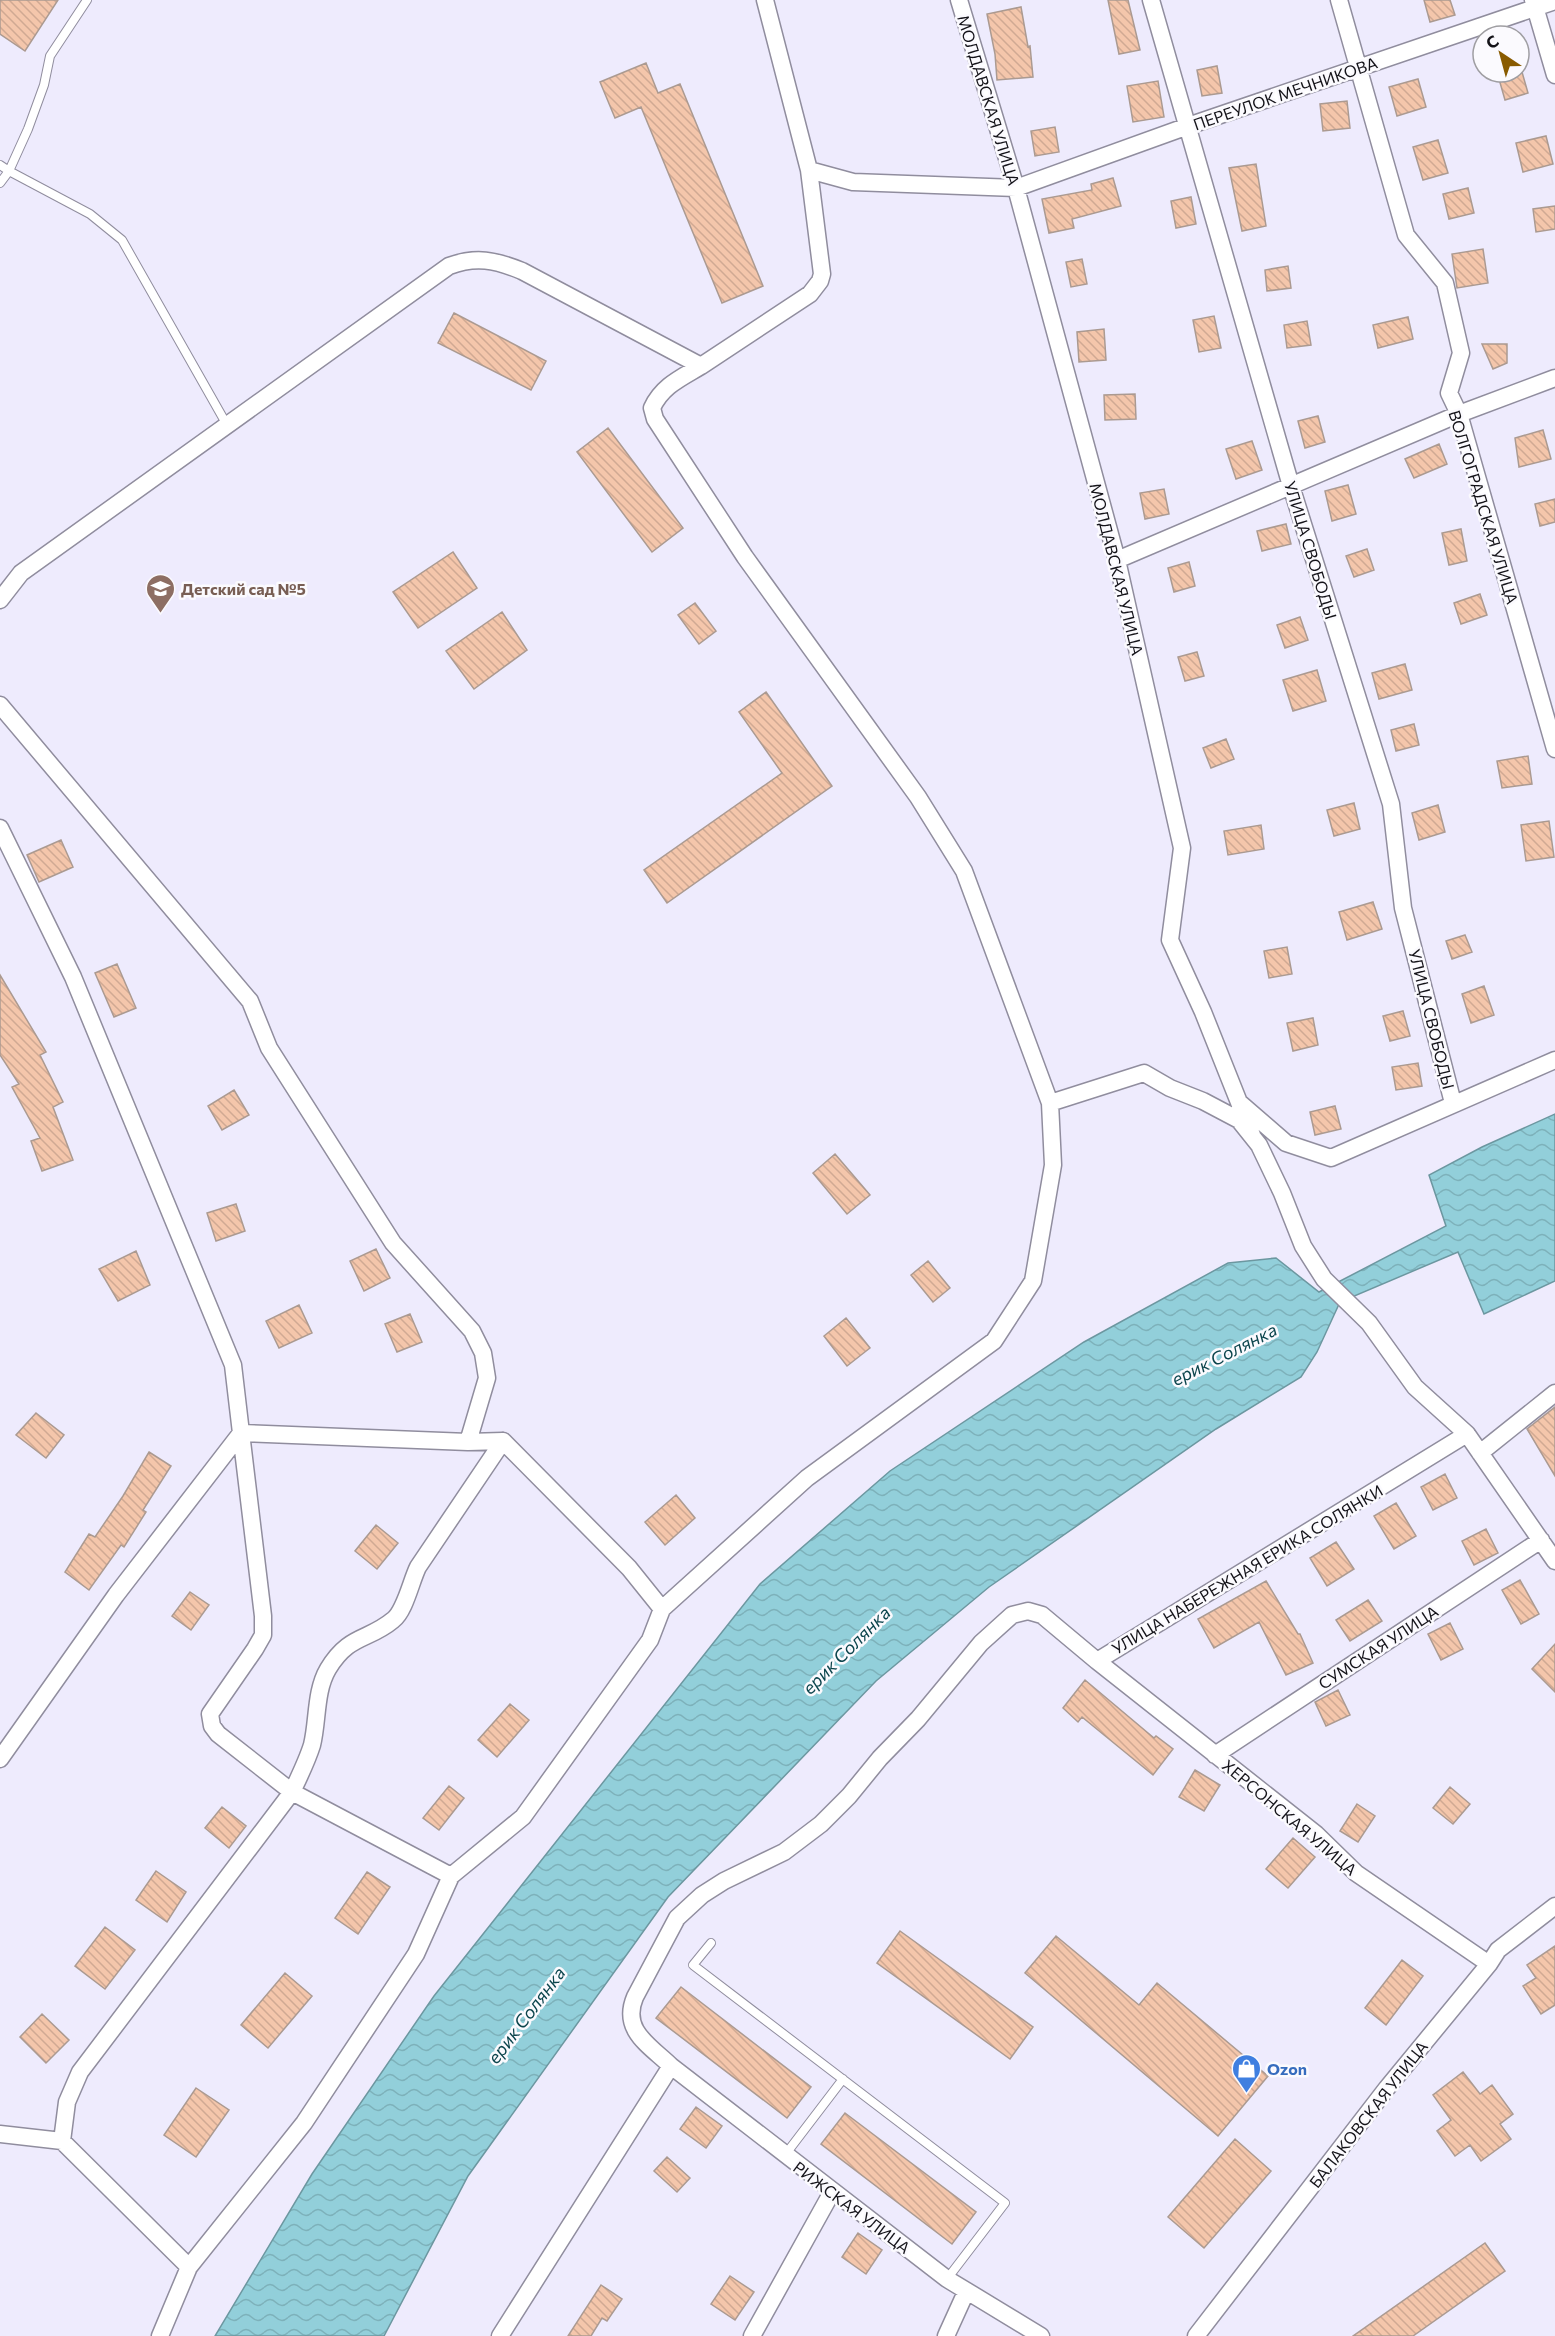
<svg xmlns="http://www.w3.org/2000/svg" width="1555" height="2336" font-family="Commissioner,sans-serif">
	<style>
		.water { fill: url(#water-waves); stroke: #6c97a0; stroke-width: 1.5 }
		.building { fill: url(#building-back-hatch); stroke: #ab9a91; stroke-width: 1.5 }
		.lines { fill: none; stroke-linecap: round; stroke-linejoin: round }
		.lane-casing { stroke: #908d9e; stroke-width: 10 }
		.street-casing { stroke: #908d9e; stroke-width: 19 }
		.lane { stroke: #fff; stroke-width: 8 }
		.street { stroke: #fff; stroke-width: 16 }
		.labels { text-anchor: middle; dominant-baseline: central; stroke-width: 5; stroke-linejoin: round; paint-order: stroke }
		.street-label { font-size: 16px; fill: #141319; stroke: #fbfafe }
		.education-label { font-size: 16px; font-weight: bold; fill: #785e54; stroke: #fbfafe; text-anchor: start }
		.shop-label { font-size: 16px; font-weight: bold; fill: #366cbe; stroke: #fbfafe; text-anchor: start }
		.water-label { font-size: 18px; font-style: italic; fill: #0c454d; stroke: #fbfafe }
	</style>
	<defs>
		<pattern id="water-waves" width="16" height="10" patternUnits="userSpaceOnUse" patternTransform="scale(1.5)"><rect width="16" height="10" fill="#92cfda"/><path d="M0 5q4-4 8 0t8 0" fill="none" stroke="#7db1ba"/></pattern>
		<pattern id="building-back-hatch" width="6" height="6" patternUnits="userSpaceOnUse" patternTransform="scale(1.5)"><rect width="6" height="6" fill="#f4c6ab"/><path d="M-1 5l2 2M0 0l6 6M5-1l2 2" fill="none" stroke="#d0a993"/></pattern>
	</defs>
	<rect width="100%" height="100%" fill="#eeebfd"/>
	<path class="water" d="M1555 1114V1281L1484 1314 1458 1252 1340 1302 1317 1352 1301 1377 1216 1429 989 1587 876 1681 668 1897 468 2176 384 2336H215L312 2174 434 1996 760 1584 890 1471 1084 1342 1228 1263 1276 1258 1319 1292 1446 1226 1429 1175 1482 1147Z"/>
	<path class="building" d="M0 0H58L25 51 0 34Z
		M1108 0H1128L1140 50 1119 54Z
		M1424 0H1450L1455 15 1430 22Z
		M1021 7 1028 47 1030 46 1033 77 997 80 995 54 987 14Z
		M646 63 658 93 680 84 763 286 722 303 641 107 615 118 600 82Z
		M1217 66 1222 93 1202 96 1197 70Z
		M1497 72H1522L1528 93 1505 100Z
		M1418 79 1426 107 1397 116 1389 87Z
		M1158 81 1164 117 1133 122 1127 86Z
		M1347 101 1350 128 1323 131 1320 104Z
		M1055 127 1059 152 1035 156 1031 131Z
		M1546 136 1553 164 1523 172 1516 143Z
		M1438 140 1448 173 1423 180 1413 147Z
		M1256 164 1266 226 1242 231 1229 168Z
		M1113 178 1121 206 1072 219 1074 228 1049 233 1042 199 1092 190 1091 184Z
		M1468 188 1474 213 1449 219 1443 194Z
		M1191 197 1196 224 1176 228 1171 201Z
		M1555 206V229L1536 232 1533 209Z
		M1483 249 1488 283 1457 288 1452 254Z
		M1082 259 1087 284 1071 287 1066 262Z
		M1288 266 1291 288 1267 291 1265 270Z
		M454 313 546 361 531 390 438 343Z
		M1214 316 1221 348 1199 352 1193 320Z
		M1408 317 1413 339 1378 348 1373 325Z
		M1307 321 1311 345 1287 348 1284 325Z
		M1104 329 1106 360 1079 362 1077 332Z
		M1482 344H1507V363L1493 369Z
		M1135 394 1136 419 1105 420 1104 395Z
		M1318 416 1325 442 1305 448 1298 421Z
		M608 428 683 528 652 552 577 452Z
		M1543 430 1551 459 1519 467 1515 438Z
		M1252 441 1262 470 1236 479 1226 449Z
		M1439 444 1447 464 1414 478 1405 459Z
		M1348 485 1356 514 1332 521 1325 491Z
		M1164 489 1169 514 1145 519 1140 493Z
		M1555 499V522L1540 526 1535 504Z
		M1286 524 1291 544 1262 551 1257 531Z
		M1461 529 1467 561 1449 565 1442 533Z
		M1367 549 1374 570 1354 577 1346 556Z
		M453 552 477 588 418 628 393 592Z
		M1189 562 1195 586 1174 592 1168 568Z
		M1480 594 1487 615 1461 624 1454 603Z
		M695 603 716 631 699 644 678 615Z
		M502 612 527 650 474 689 446 651Z
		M1300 617 1308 640 1285 648 1277 625Z
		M1197 652 1204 676 1185 681 1178 657Z
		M1405 664 1412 690 1379 699 1372 673Z
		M1317 670 1326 701 1293 711 1283 680Z
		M766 692 832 786 667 903 644 870 782 773 739 712Z
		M1414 724 1419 745 1396 751 1391 730Z
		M1226 739 1234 759 1211 768 1203 748Z
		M1528 756 1532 784 1502 788 1497 761Z
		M1354 803 1360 829 1334 836 1327 810Z
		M1438 805 1445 832 1419 840 1412 813Z
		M1549 821 1554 857 1526 861 1521 825Z
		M1261 825 1264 849 1228 855 1224 831Z
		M61 840 73 867 39 882 27 855Z
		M1373 902 1382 929 1347 940 1339 912Z
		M1465 935 1472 952 1452 959 1446 941Z
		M1287 947 1292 974 1269 978 1264 951Z
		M117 964 136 1008 114 1017 95 973Z
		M0 975 46 1052 40 1055 63 1102 53 1107 73 1160 42 1171 31 1141 40 1138 12 1087 19 1084 0 1055Z
		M1484 986 1494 1015 1471 1023 1462 994Z
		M1403 1011 1410 1036 1390 1041 1383 1016Z
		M1313 1018 1318 1045 1293 1051 1287 1023Z
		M1418 1063 1422 1086 1396 1090 1392 1067Z
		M234 1090 249 1115 222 1130 208 1106Z
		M1335 1106 1341 1129 1315 1135 1310 1112Z
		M835 1154 870 1195 847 1214 813 1173Z
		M236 1204 245 1231 216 1241 207 1213Z
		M376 1249 390 1278 364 1291 350 1261Z
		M136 1251 150 1285 118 1301 99 1269Z
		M928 1261 950 1288 933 1302 911 1275Z
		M299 1305 312 1333 279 1348 266 1321Z
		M410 1314 422 1342 397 1352 385 1324Z
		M846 1318 870 1348 847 1366 824 1336Z
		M1555 1407V1476L1527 1429Z
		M36 1413 64 1435 46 1458 16 1435Z
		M149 1452 171 1466 143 1510 146 1512 124 1547 121 1545 89 1590 65 1572 89 1534 95 1537 123 1496Z
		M1445 1474 1457 1498 1433 1510 1421 1487Z
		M676 1495 695 1518 665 1545 645 1522Z
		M1396 1503 1416 1536 1394 1549 1374 1516Z
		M376 1525 398 1543 377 1569 355 1551Z
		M1486 1529 1498 1553 1474 1565 1462 1541Z
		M1336 1542 1354 1569 1327 1586 1310 1558Z
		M1520 1580 1539 1614 1521 1624 1502 1590Z
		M1266 1581 1298 1634H1300L1313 1663 1286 1675 1259 1622 1214 1648 1198 1619Z
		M190 1592 209 1605 191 1630 172 1616Z
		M1368 1600 1382 1621 1350 1641 1336 1620Z
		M1450 1623 1463 1649 1441 1660 1428 1634Z
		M1555 1644V1692L1532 1669Z
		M1085 1680 1154 1738 1156 1736 1173 1749 1153 1775 1082 1717 1078 1722 1063 1708Z
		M1338 1690 1350 1715 1326 1726 1315 1702Z
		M510 1704 529 1720 497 1757 478 1740Z
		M1195 1770 1220 1785 1204 1811 1179 1797Z
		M449 1786 464 1798 439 1830 423 1818Z
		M1450 1787 1470 1804 1453 1824 1433 1808Z
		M1357 1804 1375 1816 1358 1842 1340 1831Z
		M222 1807 246 1826 229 1848 205 1828Z
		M1293 1838 1315 1857 1288 1888 1266 1869Z
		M156 1871 186 1892 167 1922 136 1900Z
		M367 1872 390 1887 358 1934 335 1918Z
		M105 1927 135 1950 105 1989 75 1966Z
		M900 1931 1033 2027 1010 2059 877 1963Z
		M1056 1936 1139 2005 1157 1983 1268 2076 1218 2136 1025 1973Z
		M1555 1946V2005L1541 2014 1523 1986 1536 1978 1527 1965Z
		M1402 1960 1423 1976 1386 2025 1365 2008Z
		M285 1973 312 1996 268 2048 241 2025Z
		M681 1987 811 2087 787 2118 656 2018Z
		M42 2014 69 2040 46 2063 20 2037Z
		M1463 2072 1480 2094 1492 2085 1513 2114 1500 2124 1511 2139 1481 2161 1470 2145 1455 2156 1437 2131 1451 2120 1433 2095Z
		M196 2088 229 2110 196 2157 164 2135Z
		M696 2107 722 2126 706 2148 680 2129Z
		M845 2113 976 2212 952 2244 821 2144Z
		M1235 2139 1271 2171 1204 2248 1168 2217Z
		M667 2157 690 2178 677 2192 654 2171Z
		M858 2233 882 2250 866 2274 842 2257Z
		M1485 2243 1505 2271 1413 2336H1353Z
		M730 2276 754 2292 735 2320 711 2304Z
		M601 2285 622 2299 607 2321 602 2318 591 2336H568Z"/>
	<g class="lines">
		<defs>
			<path id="lane" d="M0 165 9 171 28 129 44 85 50 56 87 0
				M0 183 9 171 90 214 122 240 227 425
				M711 1943 693 1965 1005 2203 947 2279
				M785 2155 843 2079"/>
			<path id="street" d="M765 0 809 170 853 182 1016 188 1188 126 1555 1
				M959 0 1016 188 1117 560 1182 848 1170 940 1203 1012 1252 1135
				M1151 0 1291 486 1391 804 1403 908 1453 1103
				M1339 0 1406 235 1445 283 1461 353 1449 393 1459 414 1555 749
				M1533 0 1555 75
				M1117 560 1459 414 1555 378
				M0 600 21 573 449 266C476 256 495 260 522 271L701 366 810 294 820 281 822 274 809 170
				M0 705 250 1001 269 1048 393 1243 472 1331 483 1353 487 1378 468 1442 241 1433 263 1616V1635L255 1649 210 1714 212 1726 218 1734 292 1792 451 1876
				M0 828 73 977 233 1365 241 1433 116 1595 0 1759
				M1050 1103 1144 1073 1170 1088 1203 1101 1239 1120 1259 1145 1282 1193 1303 1246 1324 1279 1369 1323 1415 1387 1467 1434 1555 1561
				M1241 1104 1286 1143 1331 1158 1555 1060
				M468 1442 503 1441 629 1568 662 1609
				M1480 1453 1555 1393
				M1097 1661 1316 1834 1356 1873 1489 1964
				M1215 1755 1541 1540
				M0 2134 62 2141 189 2267
				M62 2141 67 2102 80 2072 292 1792C299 1777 307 1761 312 1745 318 1721 315 1691 328 1669 349 1634 368 1641 393 1620 405 1611 411 1581 418 1567L503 1441
				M160 2336 189 2267 304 2123 416 1954 451 1876 523 1817 650 1640 662 1609 807 1478 994 1341 1033 1281 1053 1165 1050 1103 964 871 918 797 745 557 655 419 652 408C662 386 681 378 701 366
				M500 2336 671 2066
				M752 2336 832 2192
				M946 2336 966 2292
				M1041 2336 947 2279 671 2066C649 2045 621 2030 635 1997L677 1918 702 1895 724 1881 784 1852 821 1824 849 1796 880 1758 918 1719 981 1643 1012 1615 1028 1611 1042 1615 1097 1661 1467 1434
				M1196 2336 1387 2088 1489 1964 1498 1950 1555 1906"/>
		</defs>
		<use href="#lane" class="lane-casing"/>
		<use href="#street" class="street-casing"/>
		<use href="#lane" class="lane"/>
		<use href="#street" class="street"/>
	</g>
	<defs>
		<symbol id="school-pin" viewBox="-11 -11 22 30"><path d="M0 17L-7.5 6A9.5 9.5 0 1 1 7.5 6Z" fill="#8d6e63" stroke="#fbfafe"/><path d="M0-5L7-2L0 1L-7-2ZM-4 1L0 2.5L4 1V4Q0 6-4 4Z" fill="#fff"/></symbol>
		<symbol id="shop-pin" viewBox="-11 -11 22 30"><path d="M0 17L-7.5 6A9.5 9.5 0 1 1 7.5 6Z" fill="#3f7fe0" stroke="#fbfafe"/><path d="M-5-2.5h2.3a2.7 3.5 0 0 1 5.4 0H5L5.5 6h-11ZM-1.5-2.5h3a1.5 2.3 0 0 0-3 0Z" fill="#fff"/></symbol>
	</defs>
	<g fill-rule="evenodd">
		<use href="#school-pin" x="144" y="572" width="33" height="45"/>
		<use href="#shop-pin" x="1230" y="2052" width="33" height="45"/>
	</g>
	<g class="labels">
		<g class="street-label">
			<text transform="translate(1285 93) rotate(-19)">ПЕРЕУЛОК МЕЧНИКОВА</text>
			<text transform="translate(989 100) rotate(73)">МОЛДАВСКАЯ УЛИЦА</text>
			<text transform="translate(1484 507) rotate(73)">ВОЛГОГРАДСКАЯ УЛИЦА</text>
			<text transform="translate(1311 550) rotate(73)">УЛИЦА СВОБОДЫ</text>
			<text transform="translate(1117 569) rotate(76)">МОЛДАВСКАЯ УЛИЦА</text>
			<text transform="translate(1432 1019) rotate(76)">УЛИЦА СВОБОДЫ</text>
			<text transform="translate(1247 1569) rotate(-31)">УЛИЦА НАБЕРЕЖНАЯ ЕРИКА СОЛЯНКИ</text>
			<text transform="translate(1378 1647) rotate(-33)">СУМСКАЯ УЛИЦА</text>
			<text transform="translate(1290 1817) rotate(40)">ХЕРСОНСКАЯ УЛИЦА</text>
			<text transform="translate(1368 2114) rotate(-52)">БАЛАКОВСКАЯ УЛИЦА</text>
			<text transform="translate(852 2207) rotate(37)">РИЖСКАЯ УЛИЦА</text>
		</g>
		<g class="education-label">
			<text x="181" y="588">Детский сад №5</text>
		</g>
		<g class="shop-label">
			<text x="1267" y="2068">Ozon</text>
		</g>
		<g class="water-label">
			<text transform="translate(1224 1354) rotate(-27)">ерик Солянка</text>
			<text transform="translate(846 1650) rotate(-45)">ерик Солянка</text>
			<text transform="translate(526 2015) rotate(-53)">ерик Солянка</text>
		</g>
	</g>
	<g transform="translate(1501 54) rotate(324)"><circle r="28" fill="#fbfafe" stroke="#9f9ea2" stroke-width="1.5"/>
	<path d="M0-4.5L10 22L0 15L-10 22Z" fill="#895b00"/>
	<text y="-9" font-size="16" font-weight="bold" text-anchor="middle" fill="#141319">С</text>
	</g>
</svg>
